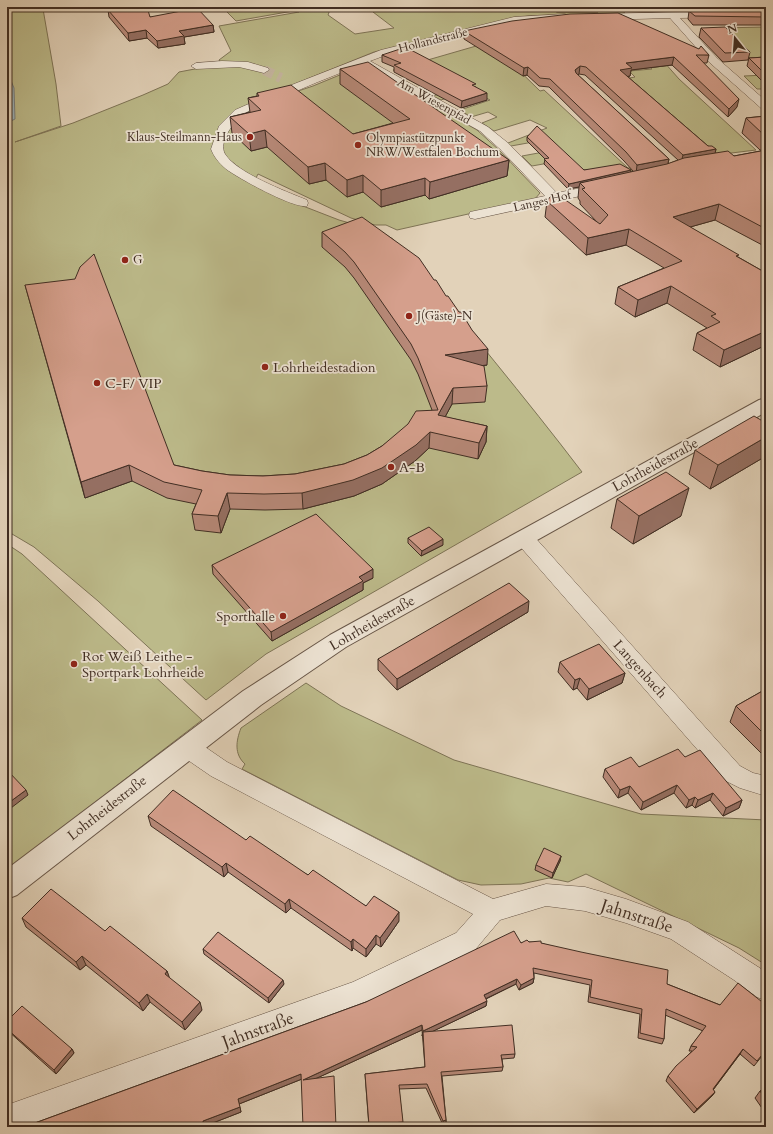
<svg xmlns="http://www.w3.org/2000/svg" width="773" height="1134" font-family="Cardo,serif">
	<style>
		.green { fill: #bcba8a; stroke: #7e7456 }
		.water { fill: #9bb4bb; stroke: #777e7e }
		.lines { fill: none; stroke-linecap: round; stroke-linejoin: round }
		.shore { stroke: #6e716f; stroke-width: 1 }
		.minor-tunnel { stroke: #c2b19b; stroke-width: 10; stroke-dasharray: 10 5; stroke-linecap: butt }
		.minor-casing { stroke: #695748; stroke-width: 1 }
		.tertiary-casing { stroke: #695748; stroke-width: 2 }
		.minor { fill: #ece2d2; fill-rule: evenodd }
		.tertiary { fill: #ece2d2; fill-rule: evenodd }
		.wall { fill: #b78978; stroke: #412e23; fill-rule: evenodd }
		.shaded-wall { fill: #956f62; stroke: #412e23 }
		.building { fill: #d59f8c; stroke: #412e23 }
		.poi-dot { fill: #8f2418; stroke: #ece2d2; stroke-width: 1.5 }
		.labels { text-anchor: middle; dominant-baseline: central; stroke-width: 3.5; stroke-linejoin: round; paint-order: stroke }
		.far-street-label { font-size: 12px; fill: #412e23; stroke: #ece2d2 }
		.far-poi-label { font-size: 12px; fill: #412e23; stroke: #ece2d2; text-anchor: start }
		.poi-label { font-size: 14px; fill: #412e23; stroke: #ece2d2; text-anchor: start }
		.street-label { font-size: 14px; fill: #412e23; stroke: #ece2d2 }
		.near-street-label { font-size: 17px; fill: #412e23; stroke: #ece2d2 }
	</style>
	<rect width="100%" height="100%" fill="#e2d2b9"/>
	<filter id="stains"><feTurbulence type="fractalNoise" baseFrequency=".005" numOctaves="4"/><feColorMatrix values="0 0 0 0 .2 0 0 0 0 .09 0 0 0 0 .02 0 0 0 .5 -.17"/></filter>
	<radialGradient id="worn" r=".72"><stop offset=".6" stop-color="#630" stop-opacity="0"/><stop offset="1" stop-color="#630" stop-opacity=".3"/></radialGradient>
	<path class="green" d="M7 7H44L43 9 56 84 61 126 15 142 73 123 143 95 168 84 179 72 221 64 219 60 231 51 219 26 299 12 293 7H331L328 15 355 34 394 28 373 12 371 7H616L625 13 528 16 511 19 374 52 280 90 238 111 215 149 272 194 339 220 381 232 393 239 405 251C464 325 525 397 582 472L266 654 206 700 98 601 34 547 7 531Z
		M249 7H289L293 11 236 21 226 11Z
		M766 27V63H754L719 28Z
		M490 42 540 91 544 90 628 168 652 165 656 169 575 182 571 159 532 166 522 156 560 149 550 139 511 146 508 143 547 128 530 120 494 131 482 123 497 117 488 112 471 117 460 110 490 100 471 90 441 100 433 96 458 88 440 78 417 84 393 70Z
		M636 55 664 62 679 79 756 150 715 155 624 79 635 77 629 71 652 69Z
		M364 65 477 130 499 150 540 193 535 199 397 230 386 225H375L351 218 258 174 255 180 223 155V141L227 126 257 105 313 86Z
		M766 75V89H757L744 76Z
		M7 544 22 554 202 720 7 870Z
		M306 683 341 706 454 760 641 814 766 820V965L739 948 586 874 568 882 549 878 521 884 481 885 458 880 242 769 245 764C234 754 236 741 241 728Z"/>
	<path class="water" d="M7 71 14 88 15 119 7 123Z"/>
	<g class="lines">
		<path class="shore" d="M7 81 10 89 11 115 7 119"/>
		<path class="minor-tunnel" d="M264 70 281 78"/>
		<defs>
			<path id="minor" d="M766 10V16L680 18 717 58 766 101V110L762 109 709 62 670 18 601 20 596 17 601 14Z
				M565 14 568 15 570 17 568 19 514 23 389 54 370 61 488 127 508 143 557 193 604 183 608 184 610 187 608 190 475 219 470 218 469 215 470 212 545 196 500 149 480 131 361 65C332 76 302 88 274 101 264 105 251 108 243 115 234 121 218 142 225 154 237 173 285 191 307 200L308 203 307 206C294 209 238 178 226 169 219 163 214 157 211 149L219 126 235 110 294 84 381 50 514 17Z
				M222 61 248 62 268 68 269 70 264 73 239 67 196 69 191 66 196 63Z
				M524 532 531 533 740 766 753 773 766 776V796L740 788 724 780 517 543 515 538 517 533Z
				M187 738 195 740 227 762 493 899 546 884 585 887 626 899 688 922 766 972V1001L757 997 734 980 671 939 626 923 585 911 546 906 500 920 474 951 367 1002 24 1127H7V1105L353 982 456 933 473 914 211 776 179 754 176 747 179 740Z"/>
			<path id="tertiary" d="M766 398V412L346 647 261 705 17 895 7 899V869L243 691 330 635 759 400Z"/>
		</defs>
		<use href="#minor" class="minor-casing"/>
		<use href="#tertiary" class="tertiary-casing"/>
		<use href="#minor" class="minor"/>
		<use href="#tertiary" class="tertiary"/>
	</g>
	<path class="wall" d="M553 7H596L599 8 598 12H557L552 10Z
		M675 7H766V9L679 11Z
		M766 9V25H693L688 19 689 11Z
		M108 10 150 17 213 25 214 32 184 37 185 44 158 48 147 38 129 41 109 17Z
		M701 28 750 52 748 60 723 62 699 37Z
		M464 31 709 55 707 63H703L737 107 728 117 672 65 631 70 630 76 628 77 708 146 716 149 715 153 734 156 766 150V247L715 220 690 227 738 257 766 273V345L720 367 693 350 697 333 707 328 667 303 635 317 615 304 618 287 664 268 626 245 586 255 545 217 547 201 597 222 580 204V201L578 198 579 187 568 189 544 164 545 159 527 141V137L584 170 631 172 633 171 624 161 549 87 539 86 527 75 523 76 464 39ZM579 74 585 75 678 160 668 164 669 159 578 75Z
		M382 55 476 87 487 100 461 108 394 72V67L382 62Z
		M766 57V85L747 66 749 58Z
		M340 69 509 160 507 176 429 199 425 195 381 207 363 192 347 197 326 180 309 184 267 147 251 151 232 133 230 117 250 112 248 98 257 96V93L353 134 393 123 340 84Z
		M766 116V150H760L742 133 746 118Z
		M322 232 487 365 481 366 487 386 485 402 452 404 445 417 487 426 486 442 478 459 429 448 415 461 382 484 354 496 303 509 265 510 230 509 221 533 195 530 192 514 196 504 167 498 132 481 85 498 25 285 174 465 202 471 230 475 263 476 295 474 344 464 367 455 382 446 432 410 418 374 411 360 354 278 345 267 322 247Z
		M766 423V456L710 489 689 474 695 450Z
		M617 499 681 516 633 544 611 528Z
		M408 538 443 545 421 556 408 543Z
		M212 565 373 578 363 583V590L272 641 213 574Z
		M528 612 397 690 378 670V659Z
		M560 662 625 673 622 683 587 700 577 688 573 690 558 672Z
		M766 689V755L764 756 730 722 736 706Z
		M685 757 742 800 739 808 723 816 710 800 695 808 692 805 686 808 674 793 641 810 628 793 618 798 603 777 605 769 639 767Z
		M148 816 246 840 308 875 366 906 399 921 381 947 376 944 366 957 353 948 352 951 291 908 286 913 228 872 224 877 151 826Z
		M561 856 560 861 552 878 535 870 536 865Z
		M22 918 105 931 167 971 169 978 202 1010 185 1030 150 1002 143 1011 86 965 80 970 26 927Z
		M529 942 541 943 667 984 720 1005H766V1051L754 1066 740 1054 713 1090 715 1092 712 1096 694 1113 666 1081 668 1076 692 1051H689L691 1046 703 1031 665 1015 664 1039 662 1044 638 1038 640 1014 588 1002 590 985 534 973V978L533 983 519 990 516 984 486 999V1006L431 1032 515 1054 514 1058 502 1059 503 1067 502 1071 442 1076 446 1120V1124L443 1125 426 1088 399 1089 403 1126 392 1127H369L365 1074 425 1067 422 1030 317 1078 337 1127 302 1079 239 1104 241 1112 205 1126V1127H24L366 1002 521 943Z
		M203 949 284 984 269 1003 204 954Z
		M7 1021 72 1049 74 1053 56 1074 7 1030Z
		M766 1088V1114L755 1098 760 1091Z
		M766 1119V1127L763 1123Z"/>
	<path class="shaded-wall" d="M213 25 214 32 184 37 185 44 158 48 157 41 179 31Z
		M146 30 147 38 129 41 128 33Z
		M674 57 672 65 631 70 630 76 618 78 620 70 626 63Z
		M580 66 579 74 574 78 575 70Z
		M528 67 527 75 523 76 524 68Z
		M487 93V100L461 108 462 101Z
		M739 99 737 107 728 117 729 109Z
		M265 130 267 147 251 151 249 134Z
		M716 149 714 158 681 163 683 155Z
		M669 159 667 167 636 174 637 165Z
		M509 160 507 176 429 199 430 182Z
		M325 163 326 180 309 184 308 167Z
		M631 170 630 175 580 183 579 187 568 189 569 184Z
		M363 175V192L347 197V180Z
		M425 178V195L381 207V190Z
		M719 204 715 220 669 233 673 217Z
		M629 229 626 245 586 255 588 238Z
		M671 286 667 303 635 317 638 300Z
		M766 331V345L720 367 724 350Z
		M488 349 487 365 444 370 445 355Z
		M453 388 452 404 437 432 438 415Z
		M487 426 486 442 478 459 479 443Z
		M430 432 429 448 415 461 382 484 354 496 303 509 302 493Z
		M766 437V456L710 489 718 465Z
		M129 465 132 481 85 498 81 482Z
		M689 488 681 516 633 544 639 516Z
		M227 493 230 509 221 533 218 516Z
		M443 539V545L421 556 422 551Z
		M373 569V578L363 583V590L272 641 271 632 359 577Z
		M529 601 528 612 397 690V679Z
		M625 673 622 683 587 700 589 689Z
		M580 678 577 688 573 690 575 680Z
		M677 785 674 793 641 810 643 802Z
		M630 786 628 793 618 798 620 790Z
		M26 790 28 795 7 811V804Z
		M713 793 710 800 695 808 698 800Z
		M695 797 692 805 686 808 689 800Z
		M742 800 739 808 723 816 726 808Z
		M561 856 560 861 552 878 553 873Z
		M226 863 228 872 224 877 222 867Z
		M289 899 291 908 286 913 285 904Z
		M399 912V921L381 947 380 938Z
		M376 935V944L366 957V949Z
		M353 939V948L352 951 351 942Z
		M82 956 86 965 80 970 76 962Z
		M167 971 170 979 165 974Z
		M534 978 533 983 519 990 521 985Z
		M517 979 516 984 483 1000 484 995Z
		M283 980 284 984 269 1003 268 998Z
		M147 994 150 1002 143 1011 139 1003Z
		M487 1001 486 1006 423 1036V1032L422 1036 423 1031Z
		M200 1002 202 1010 185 1030 182 1022Z
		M422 1025V1030L304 1084 303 1080Z
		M72 1049 74 1053 56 1074 54 1070Z
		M743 1049 740 1054 710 1094 713 1089Z
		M301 1074 302 1079 239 1104 238 1099Z
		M715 1092 712 1096 694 1113 697 1109Z
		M240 1107 241 1112 205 1126V1127H203V1121Z
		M446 1120V1124L443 1125V1121Z"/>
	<path class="building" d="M139 7H147L150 17 197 8 213 25 179 31 184 36 157 41 146 30 128 33 108 10Z
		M555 7H596L599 8H557Z
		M766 9V17L695 16 689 11Z
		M618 13 699 49 701 46 709 55H696L739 99 729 109 674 57 626 63 632 68 620 70 708 146H712L716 149 683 155 586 67 580 66 575 70 576 73 669 159 637 165 626 152 550 79 540 78 528 67 524 68 464 31 512 21 570 14Z
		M725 27 750 52 725 53 701 28Z
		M403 48 409 49 476 84 472 85 487 93 462 101 394 65 401 63 382 55Z
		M766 57V75L749 58Z
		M368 62 509 160 430 182 425 178 381 190 363 175 347 180 325 163 308 167 265 130 249 134 230 117 261 110 248 98 259 96 257 93 291 85 353 134 410 119 340 69Z
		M766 116V135H764L746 118Z
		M537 126 584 170 620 164 631 170 569 184 544 159 549 158 527 137Z
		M766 150V229L719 204 673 217 739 255 736 256 766 273V331L724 350 697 333 720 322 711 316 716 314 671 286 638 300 618 287 682 261 629 229 588 238 547 201 554 192 600 224 608 215 582 189 585 188 580 183 667 164 684 158 728 151 734 156Z
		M362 217 419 258 434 280H436L446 296H448L459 312H461L472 330 488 349 445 355 484 366 487 386 453 388 438 415 487 426 479 443 430 432 416 445 382 468 353 480 302 493 264 494 227 493 218 516 192 514 202 490 164 482 129 465 81 482 25 285 75 279 80 267 94 254 174 465 202 471 230 475 263 476 295 474 344 464 367 455 382 446 408 424 416 411 438 410 418 358 411 344 354 262 345 252 322 232Z
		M754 416 766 423V437L718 465 695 450Z
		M666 472 689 488 639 516 617 499Z
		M316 514 373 569 359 577 363 581 271 632 212 565Z
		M429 527 443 539 422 551 408 538Z
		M509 583 529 601 397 679 378 659Z
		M599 644 625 673 589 689 580 678 575 680 560 662Z
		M766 689V736L736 706Z
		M678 749 685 757 700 750 742 800 726 808 713 793 698 800 695 797 689 800 677 785 643 802 630 786 620 790 605 769 631 757 639 767Z
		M7 770 26 790 7 804Z
		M173 790 246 840 250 836 308 875 313 870 366 906 374 896 399 912 380 938 376 935 366 949 353 939 351 942 289 899 285 904 226 863 222 867 148 816Z
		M544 848 561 856 553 873 536 865Z
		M51 889 105 931 110 926 167 971 165 974 200 1002 182 1022 147 994 139 1003 82 956 76 962 22 918Z
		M514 931 521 943 527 940 529 942 541 941V943L581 952 668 970 667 984 720 1005 738 983 766 1005V1050L757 1061 743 1049 713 1089 715 1092 697 1109 668 1076 676 1066 697 1047 691 1046 706 1026 666 1009 664 1039 640 1033 642 1009 590 997 592 980 533 968 534 978 521 985 517 979 484 995 487 1001 423 1031 422 1025 303 1080 334 1076 336 1127H303L301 1074 238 1099 240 1107 203 1121V1127H24L366 1002Z
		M218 932 283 980 268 998 203 949Z
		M22 1006 72 1049 54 1070 7 1029V1021Z
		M512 1025 515 1054 501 1055 503 1067 441 1072 446 1120 443 1121 427 1084 399 1085 403 1122 369 1125 365 1074 425 1067 423 1032Z
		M766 1088V1100L760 1091Z
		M269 1124V1127H242Z"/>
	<g class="poi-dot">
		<circle cx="250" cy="137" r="4"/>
		<circle cx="358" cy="145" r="4"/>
		<circle cx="125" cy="260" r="4"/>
		<circle cx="409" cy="316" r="4"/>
		<circle cx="265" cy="367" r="4"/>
		<circle cx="97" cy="383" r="4"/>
		<circle cx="391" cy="467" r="4"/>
		<circle cx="283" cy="616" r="4"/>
		<circle cx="74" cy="664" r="4"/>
	</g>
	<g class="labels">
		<g class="far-street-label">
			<text transform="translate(433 40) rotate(-14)">Hollandstraße</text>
			<text transform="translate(434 101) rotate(29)">Am Wiesenpfad</text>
			<text transform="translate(542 201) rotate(-13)">Langes Hof</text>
		</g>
		<g class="far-poi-label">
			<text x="242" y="137" text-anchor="end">Klaus-Steilmann-Haus</text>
			<text x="366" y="138">Olympiastützpunkt<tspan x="366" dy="14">NRW/Westfalen Bochum</tspan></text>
			<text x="133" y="260">G</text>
			<text x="417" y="316">J(Gäste)-N</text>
		</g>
		<g class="poi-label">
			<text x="273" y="367">Lohrheidestadion</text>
			<text x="105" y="383">C-F/ VIP</text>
			<text x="399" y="467">A-B</text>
			<text x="275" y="616" text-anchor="end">Sporthalle</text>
			<text x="82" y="656">Rot Weiß Leithe -<tspan x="82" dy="16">Sportpark Lohrheide</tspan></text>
		</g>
		<g class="street-label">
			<text transform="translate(655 465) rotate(-29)">Lohrheidestraße</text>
			<text transform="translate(372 623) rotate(-30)">Lohrheidestraße</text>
			<text transform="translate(640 669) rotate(48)">Langenbach</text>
			<text transform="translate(107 808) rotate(-38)">Lohrheidestraße</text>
		</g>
		<g class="near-street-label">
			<text transform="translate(637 916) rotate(18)">Jahnstraße</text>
			<text transform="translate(258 1030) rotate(-20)">Jahnstraße</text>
		</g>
	</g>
	<rect width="773" height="1134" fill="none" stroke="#e2d2b9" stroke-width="24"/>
	<rect x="8" y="8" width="757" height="1118" fill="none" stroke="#412e23" stroke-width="2"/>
	<rect x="12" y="12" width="749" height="1110" fill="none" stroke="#412e23"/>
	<g transform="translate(735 38) rotate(343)" stroke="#ece2d2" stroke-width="3" paint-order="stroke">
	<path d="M0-3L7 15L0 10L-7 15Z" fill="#412e23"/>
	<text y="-6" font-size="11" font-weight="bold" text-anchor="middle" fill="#412e23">N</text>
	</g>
	<rect width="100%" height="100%" filter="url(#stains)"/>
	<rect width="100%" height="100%" fill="url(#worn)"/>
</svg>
